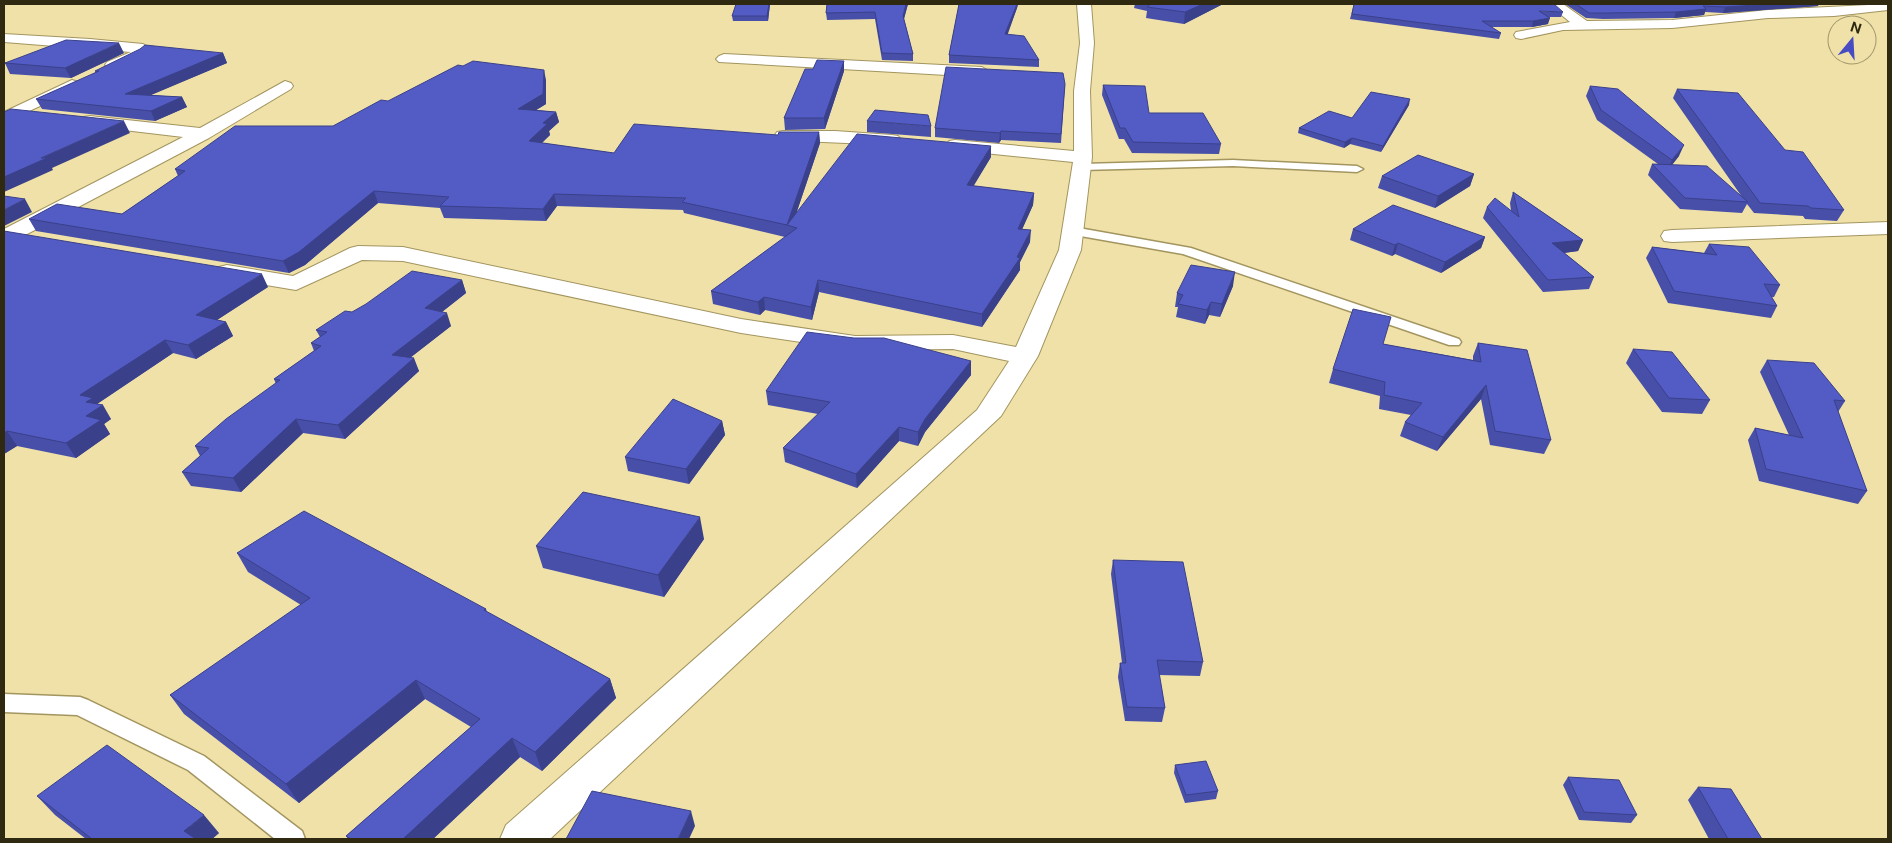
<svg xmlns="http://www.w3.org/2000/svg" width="1892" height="843" font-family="'Public Sans',sans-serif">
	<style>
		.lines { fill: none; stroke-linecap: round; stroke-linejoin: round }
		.service-casing { stroke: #a3955f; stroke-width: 3 }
		.minor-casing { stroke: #a3955f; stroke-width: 2 }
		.service { fill: #fff; fill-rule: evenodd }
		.minor { fill: #fff; fill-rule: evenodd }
		.wall { fill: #474fa9 }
		.shaded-wall { fill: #3a408a }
		.building { fill: #535cc5; stroke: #3a408a }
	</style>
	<rect width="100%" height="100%" fill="#efe1a8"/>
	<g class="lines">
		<defs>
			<path id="service" d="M1233 160 1357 166 1363 169 1357 172 1233 166 1082 170 1076 167 1082 164Z
				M1073 227 1191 248 1459 339 1461 342 1459 345H1449L1183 254 1069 234 1067 231Z
				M4 694 80 697 88 700 204 756 302 831 305 839H275L188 770 77 715 4 712Z"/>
			<path id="minor" d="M1077 4H1091L1094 43 1090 91 1092 157 1081 250 1038 356 1001 416 550 839H500L506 825 977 410 1009 361 953 349 855 350 741 333 403 261 362 260 296 290 219 277 216 272 219 267 227 265 293 276 350 248 358 246 403 247 741 319 855 336 953 335 1016 347 1059 250 1073 162 955 150 949 149 946 145 949 141 955 140 1074 151V91L1080 43Z
				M1548 4H1563L1587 21 1672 20 1768 10 1888 4V10L1834 16 1768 18 1672 28 1563 30 1521 39 1516 38 1514 35 1516 32 1570 22Z
				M4 34 90 39 143 44 151 49 144 57 113 70 105 65 107 62 131 52 4 42Z
				M724 54 982 67 990 72 982 77 719 62 716 59 719 56Z
				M72 80 78 82 80 85 78 88 4 123V112Z
				M285 81 291 83 293 86 291 89 209 138 12 242 4 243V229L183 137 90 126 84 125 81 121 84 117 90 116 200 128Z
				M783 131H835L892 135 898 136 901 140 898 144 892 145 777 140 774 136 777 132Z
				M1888 222V234L1672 242 1664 241 1661 236 1664 231 1672 230Z"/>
		</defs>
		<use href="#service" class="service-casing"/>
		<use href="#minor" class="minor-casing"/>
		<use href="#service" class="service"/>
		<use href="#minor" class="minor"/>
	</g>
	<path class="wall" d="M770 4 768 21H733L732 16Z
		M827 4H908L904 19 913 54V61L882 60 875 19 827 20 826 13Z
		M959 4H1018L1017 8 1007 34 1039 60V67L949 63V55Z
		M1135 4H1223L1184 24 1146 18 1147 11 1134 8Z
		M1354 4 1563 12 1561 17H1548V24L1532 27H1491L1501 33 1499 39 1350 19Z
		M1565 4H1852H1818V6L1723 13 1705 12 1704 15 1674 18 1603 19 1586 18Z
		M124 53 71 78 10 74 5 63Z
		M223 53 227 63 150 95 182 97 187 107 155 121 42 109 36 99 96 73 95 71Z
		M844 61V71L825 129 785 130 784 118 813 69Z
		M546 80V104L536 110 556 112 559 122 549 131 550 135 541 143 614 153 778 135 819 132 820 143 796 214 991 157 973 186 1034 193 1033 205 1022 229 1030 242 1020 262V270L982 327 819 292 812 320 765 310 760 315 713 304 711 291 785 237 684 213 683 210 557 206 546 221 444 218 440 208 378 203 305 265 289 273 36 231 29 219 122 214 178 176 175 169 333 126 388 101Z
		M1065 84 1061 143 1001 140 999 143 935 137V128Z
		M1103 85 1149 113 1221 144 1219 154 1132 153 1124 139H1119L1102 95Z
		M1590 86 1679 156 1672 165 1742 197 1673 98 1677 89 1785 150 1844 210 1837 221 1805 219 1803 216 1754 213 1747 204 1742 213 1680 209 1648 175 1652 164H1658L1597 120 1586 96Z
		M1409 105 1381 152 1350 144 1344 148 1298 133 1299 128 1352 118Z
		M867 121 931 126V137L867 132Z
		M1474 174 1470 186 1435 208 1378 188 1382 176Z
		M1513 192 1583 240 1578 251 1564 253 1594 277 1589 289 1543 292 1483 218 1487 207 1511 211 1510 203Z
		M1353 229 1485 237 1481 248 1441 273 1395 254 1392 256 1350 240Z
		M4 231 268 287 217 320 226 322 233 336 196 359 173 353 97 404 111 419 104 424 110 434 76 458 17 446 4 454Z
		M1709 244 1780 285 1774 297H1771L1777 306 1771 318 1668 303 1646 258 1652 247 1704 253Z
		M462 280 466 293 442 312 451 326 411 357 419 371 345 439 303 433 241 492 191 486 182 472 200 456 195 446 276 384 274 379 314 351 311 343 320 337 316 330 352 312Z
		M1233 286 1220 317 1209 315 1205 324 1176 317 1178 307H1175L1177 293Z
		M1478 343 1551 440 1544 454 1490 445 1481 399 1437 451 1400 436 1405 422 1411 415 1379 409 1380 396 1329 383 1333 369 1383 344 1473 360V356Z
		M1633 349 1710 400 1702 414 1662 412 1626 363Z
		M1767 360 1845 401 1838 412 1867 491 1858 504 1759 481 1748 440 1755 428 1789 435 1760 372Z
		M971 361V375L925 432 918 446 899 441 857 488 785 462 783 448 818 414 768 405 766 391Z
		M722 421 725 435 689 484 628 471 625 457Z
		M704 539 664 597 543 568 536 546Z
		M237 553 486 609 487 612 610 679 616 698 542 771 520 757 433 839H348L346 836 471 727 425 699 299 803 184 714 170 695 301 605 248 572Z
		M1113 560 1203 662 1200 676 1159 675 1165 708 1162 722 1125 721 1118 677 1120 663H1122L1111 574Z
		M1175 765 1218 791 1216 799 1185 803 1174 773Z
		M1568 777 1637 815 1631 823 1579 820 1563 785Z
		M1698 787 1762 839H1709L1688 800Z
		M37 796 219 833 212 839H86L55 815Z"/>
	<path class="shaded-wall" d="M769 4H770L768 21 767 16Z
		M906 4H908L903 22V16Z
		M1017 4H1018L1017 8 1005 42V34Z
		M1203 4H1223L1184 24 1185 12Z
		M1771 4H1819L1818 6 1723 13 1725 7Z
		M1706 9 1704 15 1674 18 1676 12Z
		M1550 18 1548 24 1532 27 1533 21Z
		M119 43 124 53 71 78 65 68Z
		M223 53 227 63 130 104 125 94Z
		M844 61V71L825 129 824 118Z
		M544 70 546 80V104L520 120 518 109Z
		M182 97 187 107 155 121 151 111Z
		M1410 99 1409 105 1381 152 1383 146Z
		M556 112 559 122 549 131 550 135 532 153 529 141 543 123Z
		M124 121 130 133 52 168 53 170 4 192V177L41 158Z
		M1001 131V140L999 143 1000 133Z
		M819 132 820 143 792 226 787 225 788 237 787 225Z
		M1352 138 1350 144 1344 148 1345 142Z
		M1684 145 1679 156 1667 171 1672 160Z
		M991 146V157L967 197V185Z
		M1474 174 1470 186 1435 208 1438 196Z
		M374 191 378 203 305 265 289 273 283 261Z
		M1034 193 1033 205 1017 241 1018 229Z
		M554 194 557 206 546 221 543 209Z
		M25 199 32 212 4 226V210Z
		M1031 230 1030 242 1020 262V270L982 327V314L1017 257Z
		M1485 237 1481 248 1441 273 1445 262Z
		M1583 240 1578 251 1548 255 1552 243Z
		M1398 243 1395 254 1392 256 1395 245Z
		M1235 272 1233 286 1220 317 1222 304Z
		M262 274 268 287 203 329 196 315Z
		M462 280 466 293 429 322 425 308Z
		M818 280 819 292 812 320 811 307Z
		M764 297 765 310 760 315 758 302Z
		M1211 302 1209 315 1205 324 1207 310Z
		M447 313 451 326 397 368 392 355Z
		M226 322 233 336 196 359 188 345Z
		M165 340 173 353 97 404 103 405 111 419 104 424 110 434 76 458 66 443 86 416 80 395Z
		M414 358 419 371 345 439 338 425Z
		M971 361V375L925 432 918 446V432L925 419Z
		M1486 385 1481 399 1437 451 1443 437Z
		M296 419 303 433 241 492 233 478Z
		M722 421 725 435 689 484 686 469Z
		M899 427V441L857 488 856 474Z
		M7 431 17 446 4 454V433Z
		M700 517 704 539 664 597 658 575Z
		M610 679 616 698 542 771 535 752Z
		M416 680 425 699 299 803 286 784Z
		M512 738 520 757 433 839H403Z
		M691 811 695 826 689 839H678Z
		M204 815 219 833 212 839H191L184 831Z"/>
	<path class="building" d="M736 4H769L767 16H732Z
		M827 4H906L903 16 913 54 882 53 875 12 826 13Z
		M959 4H1017L1005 34 1024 36 1039 60 949 55Z
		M1151 4H1203L1185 12 1147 7Z
		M1354 4H1554L1563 12 1539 11 1550 18 1533 21H1482L1501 33 1352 14Z
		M1576 4H1771L1725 7 1703 6 1706 9 1676 12 1605 13H1589Z
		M66 40 119 43 65 68 5 63Z
		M145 45 223 53 125 94 182 97 151 111 36 99 99 71H95L140 49Z
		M817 60 844 61 824 118H784L805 69H813Z
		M473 61 544 70 543 94 518 109 556 112 543 123 547 124 529 141 614 153 634 124 778 135 779 132H819L787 225 682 202 686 198 554 194 543 209 440 206 449 197 374 191 299 252 283 261 29 219 57 204 122 214 185 171 175 169 235 126H333L381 100 388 101 458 65 463 66Z
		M946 67 1063 73 1065 84 1061 134 1001 131 1000 133 935 128Z
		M1103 85 1145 86 1149 113H1203L1221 144 1133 142 1125 128H1120Z
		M1590 86 1618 89 1684 145 1672 160 1601 110Z
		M1677 89 1738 93 1785 150 1803 152 1844 210 1811 208 1808 206 1760 203Z
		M1371 92 1410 99 1383 146 1352 138 1345 142 1299 128 1329 111 1352 118Z
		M11 109 124 121 41 158H47L4 177V112Z
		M875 110 928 115 931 126 867 121Z
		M857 134 991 146 967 185 1034 193 1018 229 1031 230 1017 257 1020 258 982 314 818 280 811 307 764 297 758 302 711 291 797 228 787 225Z
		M1418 155 1474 174 1438 196 1382 176Z
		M1652 164 1707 166 1748 202 1685 198Z
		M1513 192 1583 240 1552 243 1594 277 1548 280 1487 207 1495 198 1519 217Z
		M4 196 25 199 4 210Z
		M1393 205 1485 237 1445 262 1398 243 1395 245 1353 229Z
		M4 231 262 274 196 315 226 322 188 345 165 340 80 395 93 398 86 402 103 405 86 416 101 420 66 443 7 431 4 433Z
		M1709 244 1749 247 1780 285 1764 284 1777 306 1674 291 1652 247 1717 255Z
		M1191 265 1235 272 1222 304 1211 302 1207 310 1178 304 1183 295 1177 293Z
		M412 271 462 280 425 308 447 313 392 355 414 358 338 425 296 419 233 478 182 472 209 448 195 446 226 419 280 380 274 379 321 346 311 343 327 332 316 330 345 311 352 312 366 304Z
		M1353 309 1391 317 1383 344 1481 362 1478 343 1527 350 1551 440 1495 431 1486 385 1443 437 1405 422 1422 403 1384 395 1385 382 1333 369Z
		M807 332 854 338H884L971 361 925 419 918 432 899 427 856 474 783 448 830 402 766 391Z
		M1633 349 1672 352 1710 400 1669 398Z
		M1767 360 1814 363 1845 401 1834 400 1867 491 1766 469 1755 428 1803 438Z
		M673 399 722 421 686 469 625 457Z
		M583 492 700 517 658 575 536 546Z
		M304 511 486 609 484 610 610 679 535 752 512 738 403 839H351L346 836 480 719 416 680 286 784 170 695 310 598 237 553Z
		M1113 560 1183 562 1203 662 1157 660 1165 708 1127 707 1120 663H1126Z
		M107 745 204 815 184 831 196 839H92L37 796Z
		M1206 761 1218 791 1186 795 1175 765Z
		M1568 777 1619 780 1637 815 1584 812Z
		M1698 787 1731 789 1762 839H1728Z
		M592 791 691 811 678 839H566Z"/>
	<rect width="1892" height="843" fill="none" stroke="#2f2912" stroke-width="10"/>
	<g transform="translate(1852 40) rotate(18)"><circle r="24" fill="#efe1a8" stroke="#a2976c"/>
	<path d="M0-4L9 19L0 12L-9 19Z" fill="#484cc2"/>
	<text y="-8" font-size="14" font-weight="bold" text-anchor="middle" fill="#2f2912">N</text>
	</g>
</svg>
